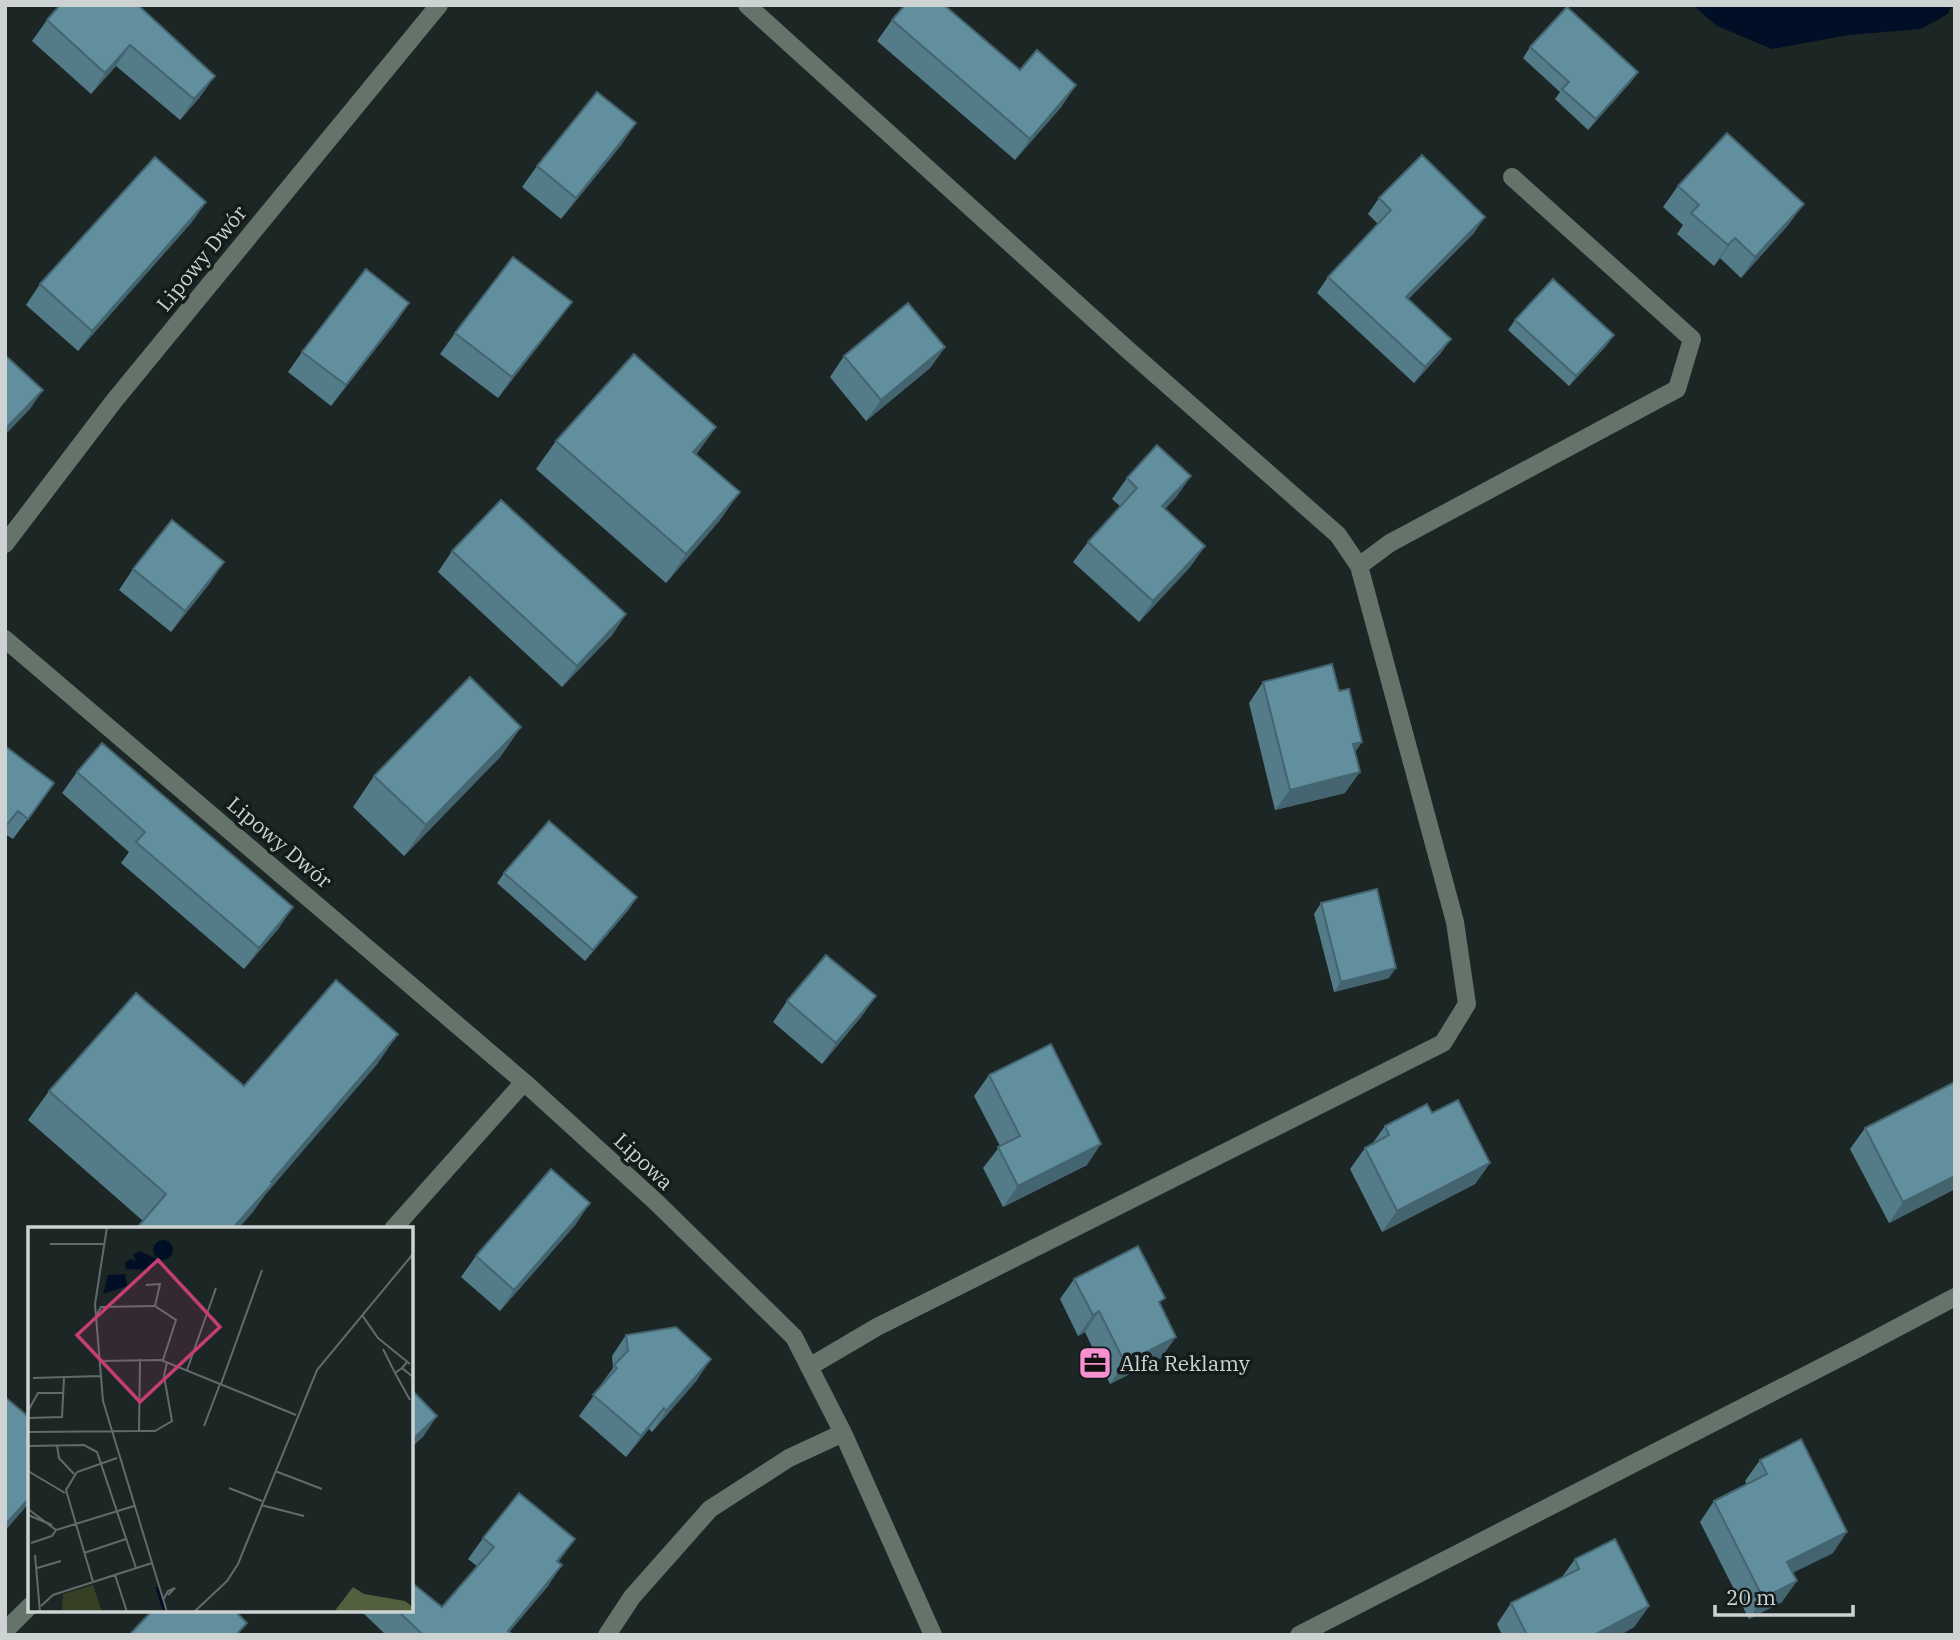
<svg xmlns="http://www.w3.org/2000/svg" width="1960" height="1640" font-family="'IBM Plex Serif',serif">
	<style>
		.water { fill: #000f26 }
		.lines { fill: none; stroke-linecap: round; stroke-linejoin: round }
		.minor { stroke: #65746a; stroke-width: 18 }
		.wall { fill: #537b88 }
		.shaded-wall { fill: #44646f }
		.building { fill: #618f9e; stroke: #44646f; stroke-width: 2 }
		.labels { text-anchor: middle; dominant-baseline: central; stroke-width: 7; stroke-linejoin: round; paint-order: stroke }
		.street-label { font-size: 21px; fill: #cdd3d2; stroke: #131c1b }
		.poi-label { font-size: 21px; fill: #cdd3d2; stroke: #131c1b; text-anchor: start }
		.inset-river { fill: none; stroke: #000f26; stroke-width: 3.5 }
		.inset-road { fill: none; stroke: #636b6a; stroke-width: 2 }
		.view { fill: #c43d73; fill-opacity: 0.15; stroke: #c43d73; stroke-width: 3.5 }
		.inset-edge { fill: none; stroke: #cdd3d2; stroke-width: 3.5 }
	</style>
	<rect width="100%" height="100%" fill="#1c2625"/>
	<path class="water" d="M1693 5H1952L1948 14 1921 29 1848 35 1772 49 1717 26Z"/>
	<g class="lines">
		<path class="minor" d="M747 5 1128 350 1338 535 1359 566
			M5 544 114 401 439 5
			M5 639 524 1082 656 1202 794 1337 843 1433 933 1635
			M393 1229 524 1082
			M809 1367 877 1327 1443 1043 1467 1004 1455 922 1359 566 1390 543 1677 389 1692 339 1512 177
			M5 1631 30 1606
			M607 1635 632 1597 710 1509 789 1458 843 1433
			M1299 1635 1857 1349 1955 1297"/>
	</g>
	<path class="wall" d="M138 5 200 97 180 120 116 66 91 94 32 41 47 20Z
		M892 20 1062 106 1015 160 877 41Z
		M1530 47 1638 72 1630 83 1588 130 1555 99 1560 92 1523 58Z
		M622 144 561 219 522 187 537 166Z
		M1678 186 1789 224 1741 278 1720 258 1714 266 1677 234 1683 225 1663 207Z
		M1379 198 1474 233 1408 299 1451 339 1440 354 1414 383 1317 293 1328 277 1378 224 1368 214Z
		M206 202 191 223 78 351 26 305 40 284Z
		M409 303 395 324 331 406 288 372 302 352Z
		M1515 320 1614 335 1606 346 1569 386 1508 330Z
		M557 322 498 398 440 354 455 333Z
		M945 347 930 368 866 421 830 377 844 356Z
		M716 427 696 454 720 520 666 583 536 469 556 441Z
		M1191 476 1176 497 1165 509 1205 546 1190 567 1139 622 1073 562 1088 542 1120 506 1112 499 1127 478Z
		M452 551 626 614 612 635 562 687 438 572Z
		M133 569 210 583 171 632 119 590Z
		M1263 682 1345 793 1275 810 1249 703Z
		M521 727 500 757 404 856 353 807 374 776Z
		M5 746 39 804 13 839 5 834Z
		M77 772 279 928 244 969 121 863 129 852 62 793Z
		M504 873 630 908 585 961 497 883Z
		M1321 903 1389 978 1334 992 1314 914Z
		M876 996 861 1017 822 1064 773 1022 787 1001Z
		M378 1063 266 1193 252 1213 143 1221 28 1120 49 1091 244 1086Z
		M989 1075 1087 1165 1003 1207 983 1168 1000 1146 974 1096Z
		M1955 1082V1189L1889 1223 1850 1149 1865 1128Z
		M1432 1113 1490 1163 1475 1184 1382 1232 1350 1169 1365 1148 1372 1144 1385 1126Z
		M576 1224 500 1311 461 1277 476 1256Z
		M1074 1279 1160 1305 1161 1358 1110 1384 1085 1332 1078 1336 1060 1299Z
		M626 1335 697 1380 652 1432 649 1429 626 1457 579 1416 600 1387V1386L613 1368 612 1356Z
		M1760 1460 1833 1553 1792 1573 1782 1602 1749 1619 1700 1522 1714 1501 1747 1484 1745 1481Z
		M483 1538 559 1562 548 1586 509 1632 513 1635H386L360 1610H411L442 1607 477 1566 468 1559Z
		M1575 1559 1649 1606 1634 1627 1620 1635H1502L1497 1624 1511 1603 1562 1577Z"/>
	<path class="shaded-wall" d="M130 45 116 66 91 94 105 73Z
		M1638 72 1630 83 1588 130 1596 119Z
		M215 76 200 97 180 120 194 99Z
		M1076 85 1062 106 1015 160 1030 139Z
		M636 123 622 144 561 219 576 198Z
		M206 202 191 223 78 351 92 331Z
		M1804 204 1789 224 1741 278 1755 257Z
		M1485 217 1474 233 1395 313 1406 297Z
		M1735 238 1714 266 1728 245Z
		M572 302 557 322 498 398 512 377Z
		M409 303 395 324 331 406 346 385Z
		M1614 335 1606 346 1569 386 1576 376Z
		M1451 339 1440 354 1414 383 1425 367Z
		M945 347 930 368 866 421 881 400Z
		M43 390 30 409 5 435V429Z
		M716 427 696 455 693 452Z
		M1191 476 1176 497 1148 527 1162 506Z
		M740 492 720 520 666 583 686 554Z
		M1205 546 1190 567 1139 622 1153 601Z
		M224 562 210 583 171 632 185 611Z
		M626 614 612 635 562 687 577 666Z
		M521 727 500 757 404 856 426 825Z
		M1362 742 1348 763 1353 744Z
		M1360 772 1345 793 1275 810 1290 790Z
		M637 897 630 908 585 961 593 950Z
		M293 907 279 928 244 969 259 948Z
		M1396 968 1389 978 1334 992 1341 982Z
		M876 996 861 1017 822 1064 836 1043Z
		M398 1034 378 1063 266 1194 252 1213 238 1229H232Z
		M1101 1144 1087 1165 1003 1207 1018 1186Z
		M1490 1163 1475 1184 1382 1232 1397 1211Z
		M1955 1176V1189L1889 1223 1903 1202Z
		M590 1203 576 1224 500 1311 514 1290Z
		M1099 1311 1085 1332 1078 1336 1093 1315Z
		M1176 1337 1161 1358 1110 1384 1125 1363Z
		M711 1359 697 1380 652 1432 666 1411Z
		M664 1408 649 1429 626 1457 641 1436Z
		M437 1416 423 1437 411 1448V1441Z
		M30 1497V1502L5 1531V1525Z
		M1847 1532 1833 1553 1772 1583 1787 1562Z
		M575 1539 560 1560 542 1582 557 1561Z
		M562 1565 548 1586 507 1635H505Z
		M1797 1581 1782 1602 1749 1619 1763 1598Z
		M1649 1606 1634 1627 1620 1635H1594Z"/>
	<path class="building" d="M60 5H138L215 76 194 99 130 45 105 73 47 20Z
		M905 5H944L1020 70 1037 50 1076 85 1030 139 892 20Z
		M1567 7 1638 72 1596 119 1562 89 1569 82 1530 47Z
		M597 92 636 123 576 198 537 166Z
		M1727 133 1804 204 1755 257 1735 238 1728 245 1691 213 1699 205 1678 186Z
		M1422 155 1485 217 1406 297 1451 339 1425 367 1328 277 1391 210 1379 198Z
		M155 157 206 202 92 331 40 284Z
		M513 257 572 302 512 377 455 333Z
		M366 269 409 303 346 385 302 352Z
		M1553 279 1614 335 1576 376 1515 320Z
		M908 303 945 347 881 400 844 356Z
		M634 354 716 427 693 452 740 492 686 554 556 441Z
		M5 355 43 390 5 429Z
		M1157 445 1191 476 1162 506 1205 546 1153 601 1088 542 1137 488 1127 478Z
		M501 500 626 614 577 666 452 551Z
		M172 520 224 562 185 611 133 569Z
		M1332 664 1339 691 1349 689 1362 742 1353 744 1360 772 1290 790 1263 682Z
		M470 677 521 727 426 825 374 776Z
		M102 743 293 907 259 948 136 842 145 832 77 772Z
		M5 746 54 783 28 819 18 811 5 827Z
		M549 821 637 897 593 950 504 873Z
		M1377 889 1396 968 1341 982 1321 903Z
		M826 955 876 996 836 1043 787 1001Z
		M336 980 398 1034 271 1182 273 1183 232 1229H136L166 1194 49 1091 136 993 244 1086Z
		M1051 1044 1101 1144 1018 1186 998 1147 1020 1136 989 1075Z
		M1955 1082V1176L1903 1202 1865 1128Z
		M1458 1100 1490 1163 1397 1211 1365 1148 1389 1135 1385 1126 1427 1104 1432 1113Z
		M551 1169 590 1203 514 1290 476 1256Z
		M1138 1246 1165 1298 1159 1302 1176 1337 1125 1363 1099 1311 1093 1315 1074 1279Z
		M676 1327 711 1359 666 1411 664 1408 641 1436 593 1395 617 1368 614 1365 628 1351 626 1335Z
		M411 1389 437 1416 411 1441Z
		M5 1397 30 1418V1497L5 1525Z
		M1801 1439 1847 1532 1787 1562 1797 1581 1763 1598 1714 1501 1767 1474 1760 1460Z
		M519 1493 575 1539 557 1561 562 1565 508 1631 513 1635H419L421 1633 397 1610H411V1582L442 1607 494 1547 483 1538Z
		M1615 1539 1649 1606 1594 1635H1527L1511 1603 1579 1569 1575 1559Z
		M153 1610H234L247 1623 236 1635H132L131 1633Z"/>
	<defs>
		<symbol id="office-square" viewBox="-11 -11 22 22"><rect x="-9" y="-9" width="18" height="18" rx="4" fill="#f690cf" stroke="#131c1b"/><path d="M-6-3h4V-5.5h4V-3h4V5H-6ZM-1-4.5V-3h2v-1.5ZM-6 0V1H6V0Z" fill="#111"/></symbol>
	</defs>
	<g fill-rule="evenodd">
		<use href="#office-square" x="1076" y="1344" width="38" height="38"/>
	</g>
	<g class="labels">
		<g class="street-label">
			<text transform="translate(201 258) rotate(-51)">Lipowy Dwór</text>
			<text transform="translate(280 842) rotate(40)">Lipowy Dwór</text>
			<text transform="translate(644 1161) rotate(43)">Lipowa</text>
		</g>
		<g class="poi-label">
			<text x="1120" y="1363">Alfa Reklamy</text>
		</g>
	</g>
	<g transform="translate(28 1227)">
		<rect width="385" height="385" fill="#1c2625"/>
		<path d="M65 358 74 385 34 384 35 367Z" fill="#364025"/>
		<path d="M325 360 336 367 377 374 385 380 383 385H306Z" fill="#53603e"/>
		<path d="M125 23a10 10 0 1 1 20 0a10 10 0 1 1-20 0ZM112 24 129 32 124 43 98 42 97 35 103 32 108 35 105 28ZM97 47 99 59 75 67 80 48Z" fill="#000f26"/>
		<path class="inset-river" d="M129 360 137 385"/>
		<path class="inset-road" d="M79 0 67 77 75 174 139 385M22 17H76M118 58 132 57 127 79 148 93 135 133M334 88 350 111 382 137M68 89 73 80 126 79M355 122 367 146 374 141M71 134 133 133 268 188M379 135 374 141 385 150M159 143 188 61M367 146 382 173M5 151 72 149M193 157 234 43M0 184 10 166H36M0 191 34 190 36 151M176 199 192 157M112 204H127L144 194 136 149 139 135M0 205 111 204 112 132M29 218 31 231 46 247M0 219 56 218 69 225 108 341M0 244 37 266M247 244 294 262M201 261 234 274M233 278 276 289M0 282 28 303M0 288 24 298M3 316 24 309 28 303 106 279M56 326 98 312M7 328 12 385M9 341 33 334M87 348 99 385M65 355 38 263 49 245 89 231M135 373 140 364 147 361 140 368M13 379 25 368 124 336M166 385 199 354 210 337 289 143 385 27"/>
		<path class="view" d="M130 33 192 100 112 175 49 108Z"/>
		<rect width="385" height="385" class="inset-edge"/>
	</g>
	<rect width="1960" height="1640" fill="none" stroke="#cdd3d2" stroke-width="14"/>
	<path d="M1715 1605v10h138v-10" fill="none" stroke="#cdd3d2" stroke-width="3.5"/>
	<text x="1726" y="1605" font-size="21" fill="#cdd3d2" stroke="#131c1b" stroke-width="5" paint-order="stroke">20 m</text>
</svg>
